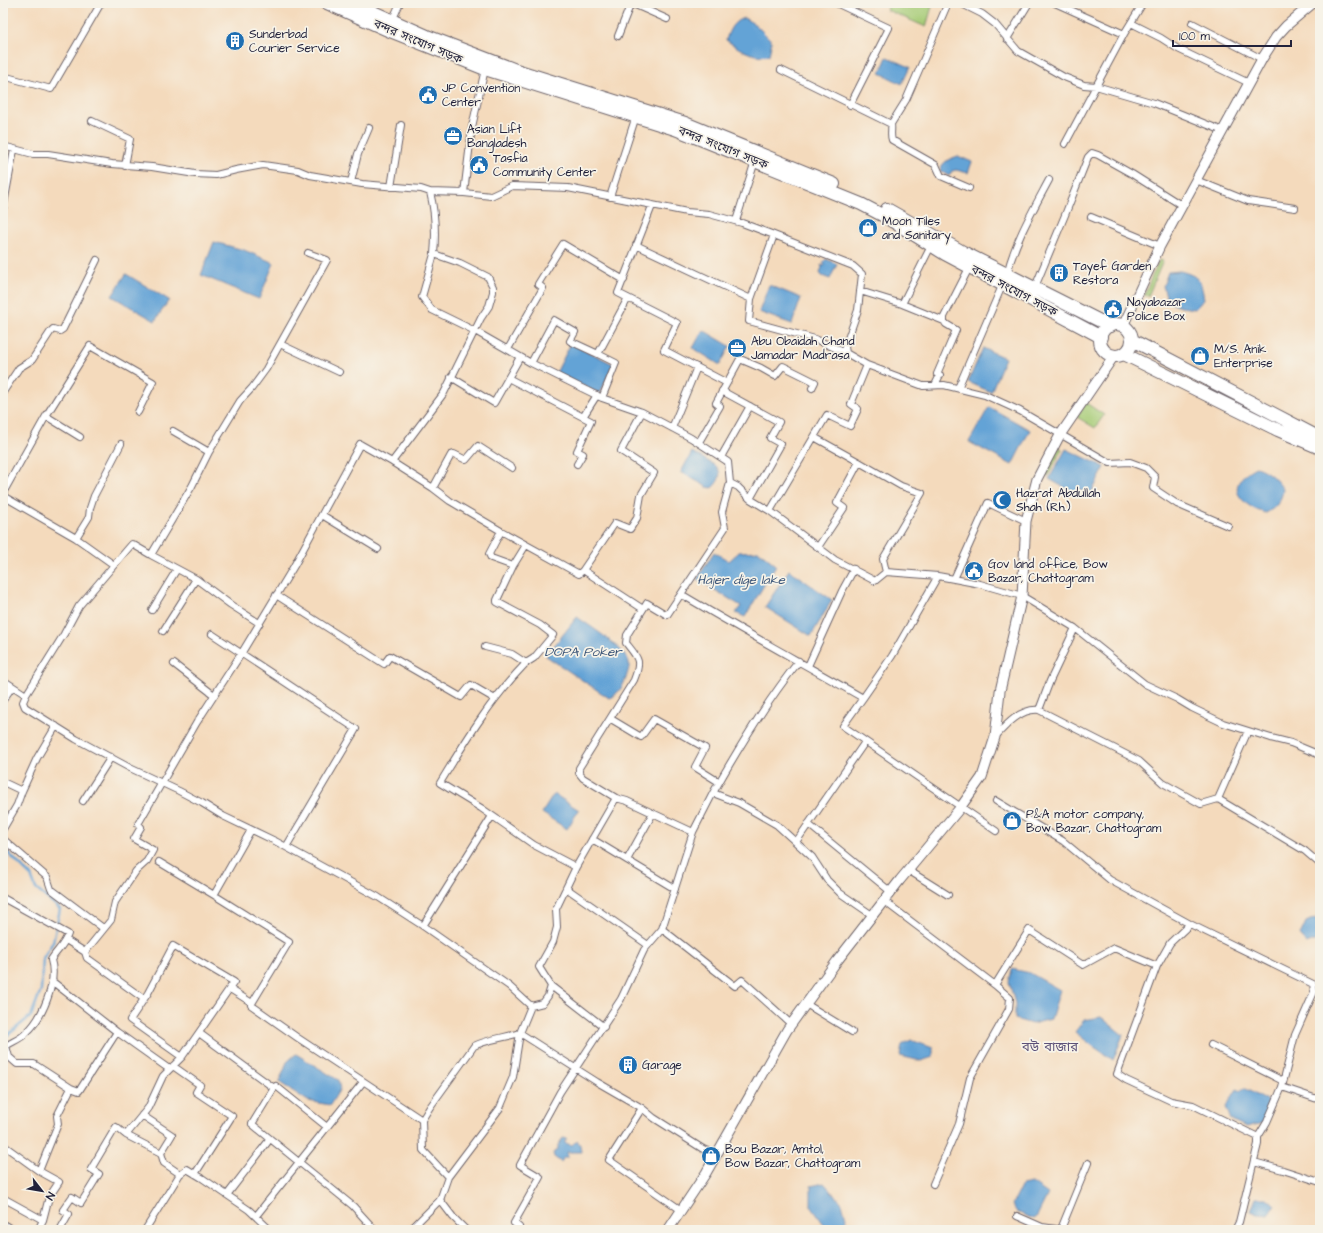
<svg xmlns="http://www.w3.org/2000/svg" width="1323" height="1233" font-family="'Architects Daughter','Noto Sans Bengali',sans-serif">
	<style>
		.green { fill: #a5cb75; stroke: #647658 }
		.water { fill: #63a3d6; stroke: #426288 }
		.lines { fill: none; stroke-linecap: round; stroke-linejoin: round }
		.stream { stroke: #63a3d6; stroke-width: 2.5 }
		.street-casing { stroke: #6c6268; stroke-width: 8 }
		.secondary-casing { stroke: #6c6268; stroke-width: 11 }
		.highway-casing { stroke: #6c6268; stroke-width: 14 }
		.street { stroke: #fff; stroke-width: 6 }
		.secondary { stroke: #fff; stroke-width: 9 }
		.highway { stroke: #fff; stroke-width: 12 }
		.labels { text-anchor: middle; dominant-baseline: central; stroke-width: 3.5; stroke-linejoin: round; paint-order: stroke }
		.poi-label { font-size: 12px; fill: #22223b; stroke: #f7f3e8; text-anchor: start }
		.street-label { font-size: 12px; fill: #22223b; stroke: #f7f3e8 }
		.water-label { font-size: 13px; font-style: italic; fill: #3c5679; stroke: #f7f3e8 }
		.neighbourhood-label { font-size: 13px; fill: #5c5179; stroke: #f7f3e8 }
	</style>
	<rect width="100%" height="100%" fill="#f7f3e8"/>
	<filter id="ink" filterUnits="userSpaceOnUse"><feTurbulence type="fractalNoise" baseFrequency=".025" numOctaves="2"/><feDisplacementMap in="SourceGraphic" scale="8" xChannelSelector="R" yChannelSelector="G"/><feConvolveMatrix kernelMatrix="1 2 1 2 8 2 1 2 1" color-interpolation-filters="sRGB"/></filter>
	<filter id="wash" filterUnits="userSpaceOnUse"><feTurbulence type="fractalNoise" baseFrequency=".012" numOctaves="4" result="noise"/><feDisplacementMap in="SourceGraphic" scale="16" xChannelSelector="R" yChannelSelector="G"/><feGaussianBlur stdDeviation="0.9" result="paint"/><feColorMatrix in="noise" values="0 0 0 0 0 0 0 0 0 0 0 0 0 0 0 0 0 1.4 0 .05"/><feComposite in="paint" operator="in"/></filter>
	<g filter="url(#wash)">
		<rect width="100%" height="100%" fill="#f4dabc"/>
		<path class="green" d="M889 3H933L926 27 887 10Z
			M1159 260 1163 261 1148 296 1144 295Z
			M1086 403 1104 415 1095 428 1077 417Z
			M1059 447 1062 449 1048 476 1045 475Z"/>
		<path class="water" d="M744 18 756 25 772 41 769 55C753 58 739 49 726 40 729 30 733 21 744 18Z
			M887 57 910 67 902 84 880 73Z
			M958 156 972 162 968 173 956 170 952 171 949 176 940 171C942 161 950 159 958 156Z
			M214 242 244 250 274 263 259 299 201 275Z
			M826 259 837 264 830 279 822 276 820 273 822 267 821 265 824 266 825 264 823 262Z
			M1180 271C1199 276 1201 280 1204 299L1195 309 1181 307 1168 302 1163 286 1168 272Z
			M126 274 169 300 155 321 112 296Z
			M769 285 801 298 792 324 759 312Z
			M703 330 730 346 720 365 693 348Z
			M571 343 613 364 600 394 556 373Z
			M983 348 1005 358 991 392 968 382Z
			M989 407 1030 430 1012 465 969 442Z
			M1066 449 1105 467 1090 495 1079 489 1076 494 1049 479Z
			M692 452 716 466C723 474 719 481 712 488L707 487 681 472Z
			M1256 467C1268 471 1276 479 1283 489 1282 500 1276 508 1266 513 1256 511 1242 503 1238 493 1234 482 1247 471 1256 467Z
			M759 551 776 565 745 617 736 613 741 606 697 579 714 552 729 561 739 552Z
			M789 570 832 600 811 636 765 607Z
			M577 617C588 625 628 650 629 663 630 667 627 674 626 678 623 687 617 695 609 698L546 656Z
			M554 794 579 810 567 829 542 813Z
			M1315 918 1320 923V938L1315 941 1306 944 1300 935 1306 922Z
			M1012 969 1030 973 1060 990 1051 1019 1032 1024 1015 1019V1003L1009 982Z
			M1101 1017 1123 1035 1113 1060 1090 1044 1075 1032 1084 1020Z
			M911 1040 933 1048V1057L921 1061 900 1056 902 1045Z
			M296 1054 338 1080 340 1089 330 1105 308 1101 279 1082 287 1062Z
			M1244 1088 1271 1103 1267 1122 1246 1127 1231 1120 1226 1107 1237 1089 1240 1091Z
			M563 1138 567 1139 564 1142 568 1144 572 1145 577 1140 580 1145 581 1152H567L568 1157H564L561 1162 554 1157 553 1153 558 1150V1145Z
			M824 1183 842 1203 847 1222 840 1230H830L823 1223 811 1206V1186Z
			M1032 1183 1048 1194 1037 1216 1033 1219 1017 1212 1012 1205 1022 1185Z
			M1256 1198H1267L1275 1205 1269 1215 1258 1214 1251 1211Z"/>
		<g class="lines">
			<path class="stream" d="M3 848 31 876 36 889 60 909 53 942 43 958 41 990 31 1016 3 1039"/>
		</g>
	</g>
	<g filter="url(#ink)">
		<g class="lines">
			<defs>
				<path id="street" d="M631 3 667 19
					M836 3 889 28 850 105
					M948 3 906 100 891 124C892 130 890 135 892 140L936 165 941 176 969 188
					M960 3 982 14 995 24 1018 51 1064 77 1084 85 1096 86 1154 103 1223 131
					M1055 3 1124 34
					M392 21 400 3
					M1131 23 1161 38 1178 49 1249 83
					M1192 23 1262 59
					M618 36 631 3
					M1007 39 1029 3
					M781 70 891 124
					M3 76 51 89 101 3
					M92 121 130 139 125 166
					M1065 144 1124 34 1143 3
					M3 146 33 154H48L112 164 152 167 195 174 216 175 236 170 263 165 298 170 310 175 362 184 421 189 430 192 464 193 491 196 512 186 568 188 687 212 709 214 742 223 774 235 853 266 862 274 858 310 845 347 846 353 867 365 923 386 944 385 985 395 1020 411 1110 463 1130 462 1146 468 1155 477 1153 488 1177 504 1228 526
					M1196 180 1248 201 1295 208
					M351 182 358 154 369 128
					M391 187 401 125
					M464 193 472 127 485 69
					M610 197 636 116
					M652 206 618 293 677 323 664 350 727 383
					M3 209 14 150
					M1091 217 1160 246
					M736 221 755 161
					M636 245 751 299 774 235
					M434 254 422 297 432 310 475 331 531 363 602 398 642 412 691 438 728 462 730 483 738 487 750 499 770 511 835 560 875 581 886 572 938 576 954 579 980 584 1022 596 1075 628 1145 684 1177 699 1192 708 1223 723 1271 738 1291 743 1320 755
					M1007 274C1015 241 1033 210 1049 180
					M1035 287 1065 215 1088 157 1092 153 1098 155 1132 174 1181 205
					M860 291 902 304 944 321 946 324 956 330 937 374 940 375 935 385
					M751 299 749 321 815 339 846 353
					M902 304 931 246
					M944 321V317L969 268
					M280 344 339 372
					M508 349 543 288 538 284 563 244 624 280
					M531 363 554 320 575 332 570 341 598 354
					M451 377 494 403 520 357
					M508 378 583 417
					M958 388 1002 286
					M722 391 779 422 770 438 781 444 750 499
					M3 392 19 368 32 360 51 331 53 329 60 331 63 329 97 260
					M602 398 616 363 598 354 628 298
					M642 412 621 451 654 473 641 495 637 518 630 529 615 523 583 570 643 609
					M46 416 80 437
					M672 428 697 367
					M173 431 209 452 192 486 151 555 196 579 231 605 259 623
					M814 437 859 462
					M699 442 720 406 716 403 740 359 761 368 775 376 783 366 815 382 812 388
					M209 452 240 401 252 388 266 369 327 260 308 253
					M721 457 750 406
					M392 462 433 488 450 501 501 531 579 574 583 570
					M577 464 583 454 577 451 591 421 583 417 597 395
					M730 483 722 512 725 528 667 615 647 603 627 635 626 643C638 658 642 660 634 680L579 768V773L583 778 616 798 627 801 693 832 713 793 739 803 777 825 812 857 827 880 840 893 872 915
					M433 488 451 455 454 454 466 460 478 446 512 468
					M3 493 46 416 90 346 153 382 138 412
					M3 496 76 538 114 565
					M770 511 827 415 850 426 858 409 851 404 867 365
					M322 515 378 549
					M501 531 489 554 491 558 513 566 497 600V602L540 625 553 635 534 658 526 663
					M76 538 89 517 90 508 94 496 121 444
					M818 547 844 508 837 503 859 462 901 486 922 493 883 559 886 572
					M151 555 132 544 79 606 64 634 26 695 23 702 25 707 76 739 130 768 179 791 202 803 223 816 275 841 378 897 423 926 509 986 531 1006 520 1033 597 1082 642 1108 654 1118 703 1149 716 1155
					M513 566 526 545
					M954 579 988 503 1026 521
					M681 594C741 630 802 663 863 698L892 656 938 576
					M276 595 384 664 390 656 461 697 471 685 495 699
					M152 610 177 569
					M163 631 196 579
					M212 634 356 729 286 847
					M485 647 512 654 526 663C491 699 466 740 440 783L481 808 534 845 576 867
					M174 664 214 695
					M808 666 842 591 854 569
					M3 680 26 695
					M863 698 843 726 996 831
					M3 700 12 687
					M1039 710 1050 681 1075 628
					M611 719 641 737 654 719 705 748 695 767 719 782
					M995 737C1006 725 1021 708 1039 710L1139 761 1163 783 1201 804 1218 799 1305 851 1320 864
					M3 782 22 791
					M713 793C739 747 766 702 799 661
					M1218 799 1248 731
					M83 801 111 757
					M996 801 1063 841 1110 880 1190 924
					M808 824 891 892
					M3 829 17 805 22 791 37 758 56 726
					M251 830 214 895 289 942 251 1005 298 1038 422 1120
					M3 839 47 877 51 889 103 928
					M592 839 675 889
					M796 842 865 742
					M627 860 653 813
					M159 862 214 895
					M908 870 948 895
					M566 888 648 945
					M3 898 68 934C64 946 56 951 51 960 58 982 42 1019 26 1033 20 1040 10 1042 3 1048
					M884 901 995 985 1010 998 1009 1009 970 1078 959 1124 933 1184
					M423 926 492 816
					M662 929 735 986 742 980 791 1024
					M66 940 85 952 111 920 115 902 136 871 147 861 153 850 134 839 141 827 138 824 197 722 241 654 294 566 360 444 392 462 444 393 481 318 489 306 493 292V287L488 277 460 263 434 254C436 233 435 212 430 192
					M85 952 87 958 144 999
					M1157 966 1117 1074 1126 1080 1171 1101 1193 1105 1258 1137
					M53 982 117 1032 169 1069
					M995 985 1029 930 1083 965 1114 948 1157 966 1170 943 1190 924 1313 984 1314 992 1295 1035 1282 1087 1267 1122 1258 1137V1144L1239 1222 1235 1230
					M551 986 604 1027
					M230 989 252 1003
					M806 1004 852 1032
					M531 1006 543 1003 548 996 551 986 539 967 553 942 557 927 556 909 576 867 616 798
					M199 1033 274 1088 252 1124 353 1206 375 1230
					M3 1041 6 1046 9 1057 17 1064H34L71 1088 79 1091 117 1032
					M1211 1045 1283 1081
					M173 1066 200 1085 196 1092 232 1116 195 1174
					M1282 1087 1320 1100
					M274 1088 276 1086 327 1127
					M642 1108 609 1160 681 1210
					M142 1115 172 1135 161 1153 164 1163 180 1174
					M126 1135 148 1108 163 1076 182 1057 130 1020 148 993 173 946 234 982 182 1057
					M3 1145 39 1171
					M1254 1162 1283 1170 1320 1182
					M227 1195 270 1139
					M3 1198 43 1220
					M440 1200 453 1217 466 1230
					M256 1216 363 1082
					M1017 1216 1042 1227 1063 1230
					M3 1224 13 1230
					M1061 1229 1088 1163
					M38 1230 43 1220 49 1197 59 1182 39 1171 58 1124 57 1116 71 1088
					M60 1230 69 1214 63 1210 72 1197 81 1203 99 1174 91 1169 116 1127 126 1135 161 1153
					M145 1230 180 1174 187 1169 202 1178 249 1210 270 1230
					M410 1230 440 1200 448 1177 500 1108 513 1077 520 1033C504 1038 488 1039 474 1046L430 1107 422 1120 423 1150 448 1177
					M517 1230 519 1227 514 1223 540 1177 520 1165 560 1092 621 999 644 950 662 929 693 832"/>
				<path id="secondary" d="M1123 326 1160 246 1262 59 1276 37 1286 26 1313 3
					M668 1230 706 1173 787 1030 837 961 900 880 960 808 982 777 995 737 1000 691 1022 596 1026 521 1037 479 1060 435 1114 356"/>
				<path id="highway" d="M327 3 390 31 485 69 675 129 861 204 884 216 945 254 1101 337
					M353 3 427 36 516 70 685 123 834 184
					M887 209 963 252 1110 326
					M1100 340a16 16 0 1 1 32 0a16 16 0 1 1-32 0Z
					M1132 340 1320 438
					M1124 354 1278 430 1320 448"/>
			</defs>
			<use href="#street" class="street-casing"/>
			<use href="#secondary" class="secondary-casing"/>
			<use href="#highway" class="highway-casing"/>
			<use href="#street" class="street"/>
			<use href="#secondary" class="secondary"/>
			<use href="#highway" class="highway"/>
		</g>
	</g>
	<defs>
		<symbol id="building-disc" viewBox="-11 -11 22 22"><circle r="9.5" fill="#1f6fb2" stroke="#f7f3e8"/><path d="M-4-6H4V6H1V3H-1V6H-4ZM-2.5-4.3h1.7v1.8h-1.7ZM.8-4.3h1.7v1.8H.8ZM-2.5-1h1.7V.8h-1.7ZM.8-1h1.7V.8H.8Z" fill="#fff"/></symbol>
		<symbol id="civic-disc" viewBox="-11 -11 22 22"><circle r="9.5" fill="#1f6fb2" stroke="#f7f3e8"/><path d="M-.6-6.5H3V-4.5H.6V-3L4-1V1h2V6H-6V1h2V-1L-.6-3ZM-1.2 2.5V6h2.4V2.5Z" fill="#fff"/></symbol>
		<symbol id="office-disc" viewBox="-11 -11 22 22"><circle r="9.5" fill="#1f6fb2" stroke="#f7f3e8"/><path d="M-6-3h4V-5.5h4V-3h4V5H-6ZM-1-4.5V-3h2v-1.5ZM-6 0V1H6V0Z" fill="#fff"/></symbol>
		<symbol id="shop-disc" viewBox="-11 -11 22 22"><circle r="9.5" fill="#1f6fb2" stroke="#f7f3e8"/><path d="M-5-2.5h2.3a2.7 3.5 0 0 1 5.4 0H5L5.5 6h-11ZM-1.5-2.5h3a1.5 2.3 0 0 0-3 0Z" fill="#fff"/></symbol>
		<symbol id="mosque-disc" viewBox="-11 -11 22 22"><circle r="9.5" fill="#1f6fb2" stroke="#f7f3e8"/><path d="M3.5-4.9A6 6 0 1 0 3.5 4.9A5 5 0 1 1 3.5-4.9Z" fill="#fff"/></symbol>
	</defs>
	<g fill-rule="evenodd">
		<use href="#building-disc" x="224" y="30" width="22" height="22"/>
		<use href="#civic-disc" x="417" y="84" width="22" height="22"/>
		<use href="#office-disc" x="442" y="125" width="22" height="22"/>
		<use href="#civic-disc" x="468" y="154" width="22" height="22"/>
		<use href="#shop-disc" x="857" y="217" width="22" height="22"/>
		<use href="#building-disc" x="1048" y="262" width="22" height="22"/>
		<use href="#civic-disc" x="1102" y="298" width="22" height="22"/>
		<use href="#office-disc" x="726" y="337" width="22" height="22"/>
		<use href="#shop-disc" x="1189" y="345" width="22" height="22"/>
		<use href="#mosque-disc" x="991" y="489" width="22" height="22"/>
		<use href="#civic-disc" x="963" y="560" width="22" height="22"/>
		<use href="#shop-disc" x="1001" y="810" width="22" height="22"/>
		<use href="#building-disc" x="617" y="1054" width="22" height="22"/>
		<use href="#shop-disc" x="700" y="1145" width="22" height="22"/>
	</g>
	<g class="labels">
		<g class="poi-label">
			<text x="249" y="34">Sunderbad<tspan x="249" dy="14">Courier Service</tspan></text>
			<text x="442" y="88">JP Convention<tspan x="442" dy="14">Center</tspan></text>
			<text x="467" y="129">Asian Lift<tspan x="467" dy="14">Bangladesh</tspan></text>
			<text x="493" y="158">Tasfia<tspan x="493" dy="14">Community Center</tspan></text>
			<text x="882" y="221">Moon Tiles<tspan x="882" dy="14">and Sanitary</tspan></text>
			<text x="1073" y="266">Tayef Garden<tspan x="1073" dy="14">Restora</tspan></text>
			<text x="1127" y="302">Nayabazar<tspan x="1127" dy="14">Police Box</tspan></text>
			<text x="751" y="341">Abu Obaidah Chand<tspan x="751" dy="14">Jamadar Madrasa</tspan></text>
			<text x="1214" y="349">M/S. Anik<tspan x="1214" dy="14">Enterprise</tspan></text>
			<text x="1016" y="493">Hazrat Abdullah<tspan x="1016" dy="14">Shah (Rh.)</tspan></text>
			<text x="988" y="564">Gov land office, Bow<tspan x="988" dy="14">Bazar, Chattogram</tspan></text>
			<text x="1026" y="814">P&amp;A motor company,<tspan x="1026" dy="14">Bow Bazar, Chattogram</tspan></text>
			<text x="642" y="1065">Garage</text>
			<text x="725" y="1149">Bou Bazar, Amtol,<tspan x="725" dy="14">Bow Bazar, Chattogram</tspan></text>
		</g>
		<g class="street-label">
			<text transform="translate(418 42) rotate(23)">বন্দর সংযোগ সড়ক</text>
			<text transform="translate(723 148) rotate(22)">বন্দর সংযোগ সড়ক</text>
			<text transform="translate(1014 291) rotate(28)">বন্দর সংযোগ সড়ক</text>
		</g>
		<g class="water-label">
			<text x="741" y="580">Hajer dige lake</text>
			<text x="583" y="652">DOPA Poker</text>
		</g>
		<g class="neighbourhood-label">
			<text x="1050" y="1047">বউ বাজার</text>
		</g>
	</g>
	<rect width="1323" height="1233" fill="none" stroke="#f7f3e8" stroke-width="16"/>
	<g transform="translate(42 1191) rotate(121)" stroke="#f7f3e8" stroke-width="3" paint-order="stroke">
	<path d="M0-3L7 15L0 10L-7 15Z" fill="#22223b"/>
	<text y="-6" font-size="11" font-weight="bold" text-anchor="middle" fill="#22223b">N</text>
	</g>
	<path d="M1173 40v6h118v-6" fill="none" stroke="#22223b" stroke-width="2"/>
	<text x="1179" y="40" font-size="12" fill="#22223b" stroke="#f7f3e8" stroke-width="3" paint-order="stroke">100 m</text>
</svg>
